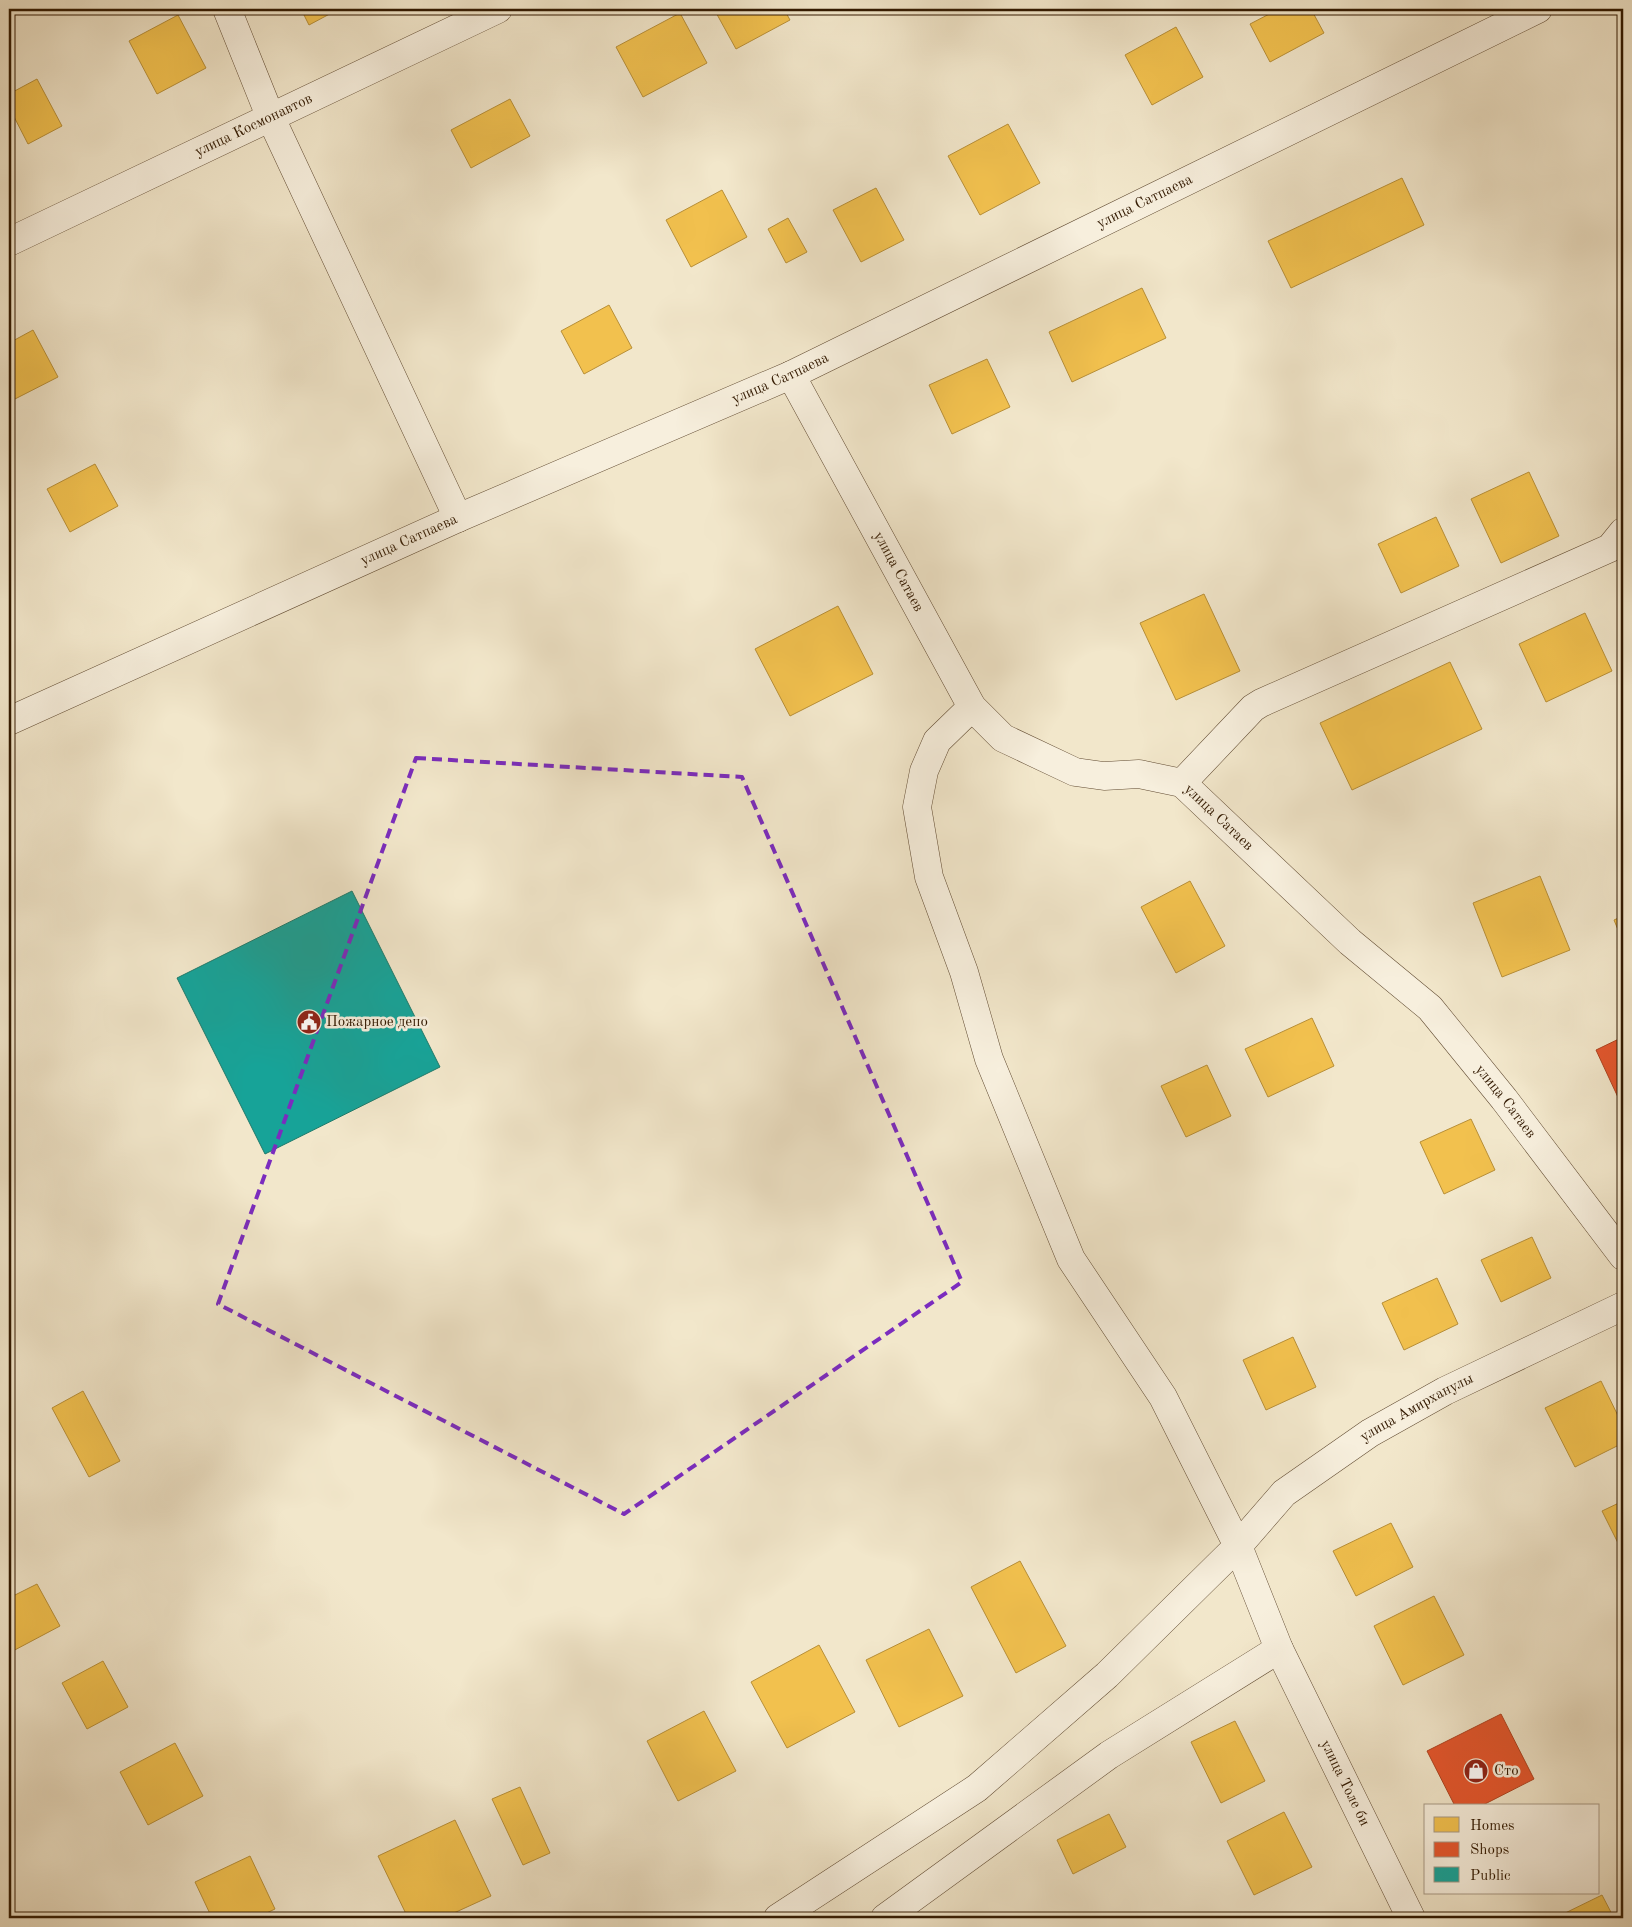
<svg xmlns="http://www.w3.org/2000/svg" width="1632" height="1927" font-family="'Old Standard TT',serif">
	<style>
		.homes { fill: #f2c14e; stroke: #b88f37 }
		.shops { fill: #e4572e; stroke: #af4420 }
		.public { fill: #17a398; stroke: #1f7a6a }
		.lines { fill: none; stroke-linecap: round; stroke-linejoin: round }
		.street-casing { stroke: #624c33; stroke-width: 29 }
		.street { stroke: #f7efdd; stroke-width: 28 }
		.marked { fill: none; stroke: #7b2cbf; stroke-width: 4; stroke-dasharray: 10 6; stroke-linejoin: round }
		.labels { text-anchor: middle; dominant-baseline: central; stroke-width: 5; stroke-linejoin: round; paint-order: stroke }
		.street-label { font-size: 15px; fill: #321900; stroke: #f7efdd }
		.poi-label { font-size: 15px; fill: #321900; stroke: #f7efdd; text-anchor: start }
	</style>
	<rect width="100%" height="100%" fill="#f2e7cb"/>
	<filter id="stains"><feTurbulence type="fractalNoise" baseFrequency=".004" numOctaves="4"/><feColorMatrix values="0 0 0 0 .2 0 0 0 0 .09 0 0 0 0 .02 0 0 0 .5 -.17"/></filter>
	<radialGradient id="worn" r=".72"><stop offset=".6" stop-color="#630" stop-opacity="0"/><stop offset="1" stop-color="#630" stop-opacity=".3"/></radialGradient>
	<path class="homes" d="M301 9H339L309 25Z
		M714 9H784L790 20 736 49Z
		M1279 9H1311L1324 33 1270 62 1250 24Z
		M680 13 707 63 643 97 616 47Z
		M178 15 206 68 157 94 129 41Z
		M1176 27 1203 77 1152 105 1125 55Z
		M37 79 62 126 28 144 9 107V94Z
		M510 99 530 136 471 168 451 130Z
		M1008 124 1040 183 980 215 948 156Z
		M1402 178 1424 225 1291 288 1268 241Z
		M876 188 904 240 861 262 833 210Z
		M722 190 747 237 691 267 666 220Z
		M788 218 807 252 786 263 768 229Z
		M1142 288 1166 338 1072 382 1049 332Z
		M609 305 632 348 584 374 561 331Z
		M33 330 58 377 13 400 9 392V343Z
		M987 359 1010 407 952 434 929 385Z
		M95 464 118 506 70 532 47 489Z
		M1529 472 1559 536 1501 563 1471 499Z
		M1436 517 1459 566 1401 593 1378 544Z
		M1204 594 1240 671 1176 700 1140 623Z
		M838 606 873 674 790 716 755 649Z
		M1585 613 1612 671 1546 702 1519 644Z
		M1450 662 1482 729 1352 790 1320 723Z
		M1540 876 1570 950 1502 977 1473 903Z
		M1190 881 1225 946 1176 973 1141 907Z
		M1623 916V942L1614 920Z
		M1312 1018 1334 1066 1268 1097 1245 1049Z
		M1207 1065 1231 1116 1186 1137 1161 1086Z
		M1471 1119 1495 1170 1444 1194 1420 1142Z
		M1532 1237 1551 1278 1501 1302 1481 1260Z
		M1437 1278 1458 1324 1404 1350 1382 1303Z
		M1293 1337 1316 1387 1266 1410 1243 1360Z
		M1601 1381 1623 1426V1443L1575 1467 1545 1408Z
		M83 1391 120 1461 89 1477 52 1408Z
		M1623 1501V1553L1602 1511Z
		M1391 1523 1413 1567 1356 1596 1333 1551Z
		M1020 1561 1066 1646 1016 1673 971 1587Z
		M37 1584 60 1626 11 1652 9 1648V1598Z
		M1434 1596 1464 1655 1403 1685 1374 1626Z
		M929 1629 963 1696 899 1727 866 1660Z
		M819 1645 855 1712 787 1748 751 1682Z
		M103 1661 128 1707 87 1729 62 1683Z
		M704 1711 736 1771 678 1801 647 1741Z
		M1235 1721 1265 1781 1221 1803 1191 1742Z
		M175 1743 203 1796 148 1825 120 1772Z
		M520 1787 550 1853 523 1865 492 1799Z
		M1284 1812 1312 1867 1254 1895 1227 1841Z
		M1109 1814 1126 1847 1073 1874 1057 1840Z
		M455 1820 491 1896 443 1918H408L378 1856Z
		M250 1856 275 1909 256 1918H212L195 1882Z
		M1602 1895 1614 1918H1555Z"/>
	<path class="shops" d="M1623 1037V1108L1596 1050Z
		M1501 1714 1534 1779 1481 1806H1455L1427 1751Z"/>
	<path class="public" d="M352 891 440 1067 265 1154 177 978Z"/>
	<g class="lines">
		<defs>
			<g id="street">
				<path d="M227 9 270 116 458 518"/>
				<path id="s1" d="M9 242 498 9"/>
				<path id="s2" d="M791 375 972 707 1003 738 1075 772 1104 776 1139 774 1182 783 1350 942 1430 1008 1504 1099 1623 1256"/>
				<path id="s3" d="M972 707 937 741 924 771 917 807 929 877 964 972 989 1059 1071 1259 1163 1397 1238 1546 1279 1649 1411 1918"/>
				<path id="s4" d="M9 721 458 518 791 375 1538 9"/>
				<path d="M1182 783 1253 708 1261 703 1610 548 1623 532"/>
				<path id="s5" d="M778 1918 977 1788 1107 1675 1238 1546 1284 1493 1370 1433 1445 1391 1623 1306"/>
				<path d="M885 1918 1109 1755 1279 1649"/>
			</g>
		</defs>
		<use href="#street" class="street-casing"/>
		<use href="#street" class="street"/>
	</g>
	<path class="marked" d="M416 758 742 777 962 1282 624 1514 218 1304Z"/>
	<defs>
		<symbol id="civic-disc" viewBox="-11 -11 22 22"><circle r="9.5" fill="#8f2418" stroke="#f7efdd"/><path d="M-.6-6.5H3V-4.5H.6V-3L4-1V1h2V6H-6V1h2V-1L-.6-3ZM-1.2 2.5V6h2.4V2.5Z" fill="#fff"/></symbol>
		<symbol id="shop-disc" viewBox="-11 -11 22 22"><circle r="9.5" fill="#8f2418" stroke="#f7efdd"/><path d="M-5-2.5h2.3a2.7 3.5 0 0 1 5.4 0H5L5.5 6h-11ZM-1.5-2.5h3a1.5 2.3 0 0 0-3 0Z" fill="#fff"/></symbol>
	</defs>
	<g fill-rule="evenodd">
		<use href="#civic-disc" x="295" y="1008" width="28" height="28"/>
		<use href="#shop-disc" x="1462" y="1757" width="28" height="28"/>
	</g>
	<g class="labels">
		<g class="street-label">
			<text stroke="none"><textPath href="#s1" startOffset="271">улица Космонавтов</textPath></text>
			<text stroke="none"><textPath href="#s4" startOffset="1249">улица Сатпаева</textPath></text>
			<text stroke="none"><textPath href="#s4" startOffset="844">улица Сатпаева</textPath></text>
			<text stroke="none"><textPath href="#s4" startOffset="439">улица Сатпаева</textPath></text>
			<text stroke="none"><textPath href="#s2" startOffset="224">улица Сатаев</textPath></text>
			<text stroke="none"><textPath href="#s2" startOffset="660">улица Сатаев</textPath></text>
			<text stroke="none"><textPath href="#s2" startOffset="1065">улица Сатаев</textPath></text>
			<text stroke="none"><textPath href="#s5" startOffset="822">улица Амирханулы</textPath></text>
			<text stroke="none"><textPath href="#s3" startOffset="1190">улица Толе би</textPath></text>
		</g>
		<g class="poi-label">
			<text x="326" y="1022">Пожарное депо</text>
			<text x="1494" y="1771">Сто</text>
		</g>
	</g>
	<rect width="1632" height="1927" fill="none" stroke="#f2e7cb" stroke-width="30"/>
	<rect x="10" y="10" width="1612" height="1907" fill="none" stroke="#321900" stroke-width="2.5"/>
	<rect x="15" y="15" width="1602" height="1897" fill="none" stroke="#321900"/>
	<rect x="1424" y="1804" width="175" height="90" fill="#f7efdd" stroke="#a89985"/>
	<rect x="1434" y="1817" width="25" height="15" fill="#f2c14e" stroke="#a89985"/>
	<text x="1470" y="1830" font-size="15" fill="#321900">Homes</text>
	<rect x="1434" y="1842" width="25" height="15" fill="#e4572e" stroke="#a89985"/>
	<text x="1470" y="1854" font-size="15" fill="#321900">Shops</text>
	<rect x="1434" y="1867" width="25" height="15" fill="#17a398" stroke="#a89985"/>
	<text x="1470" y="1880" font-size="15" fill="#321900">Public</text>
	<rect width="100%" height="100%" filter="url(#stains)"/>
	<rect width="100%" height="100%" fill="url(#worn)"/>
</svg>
